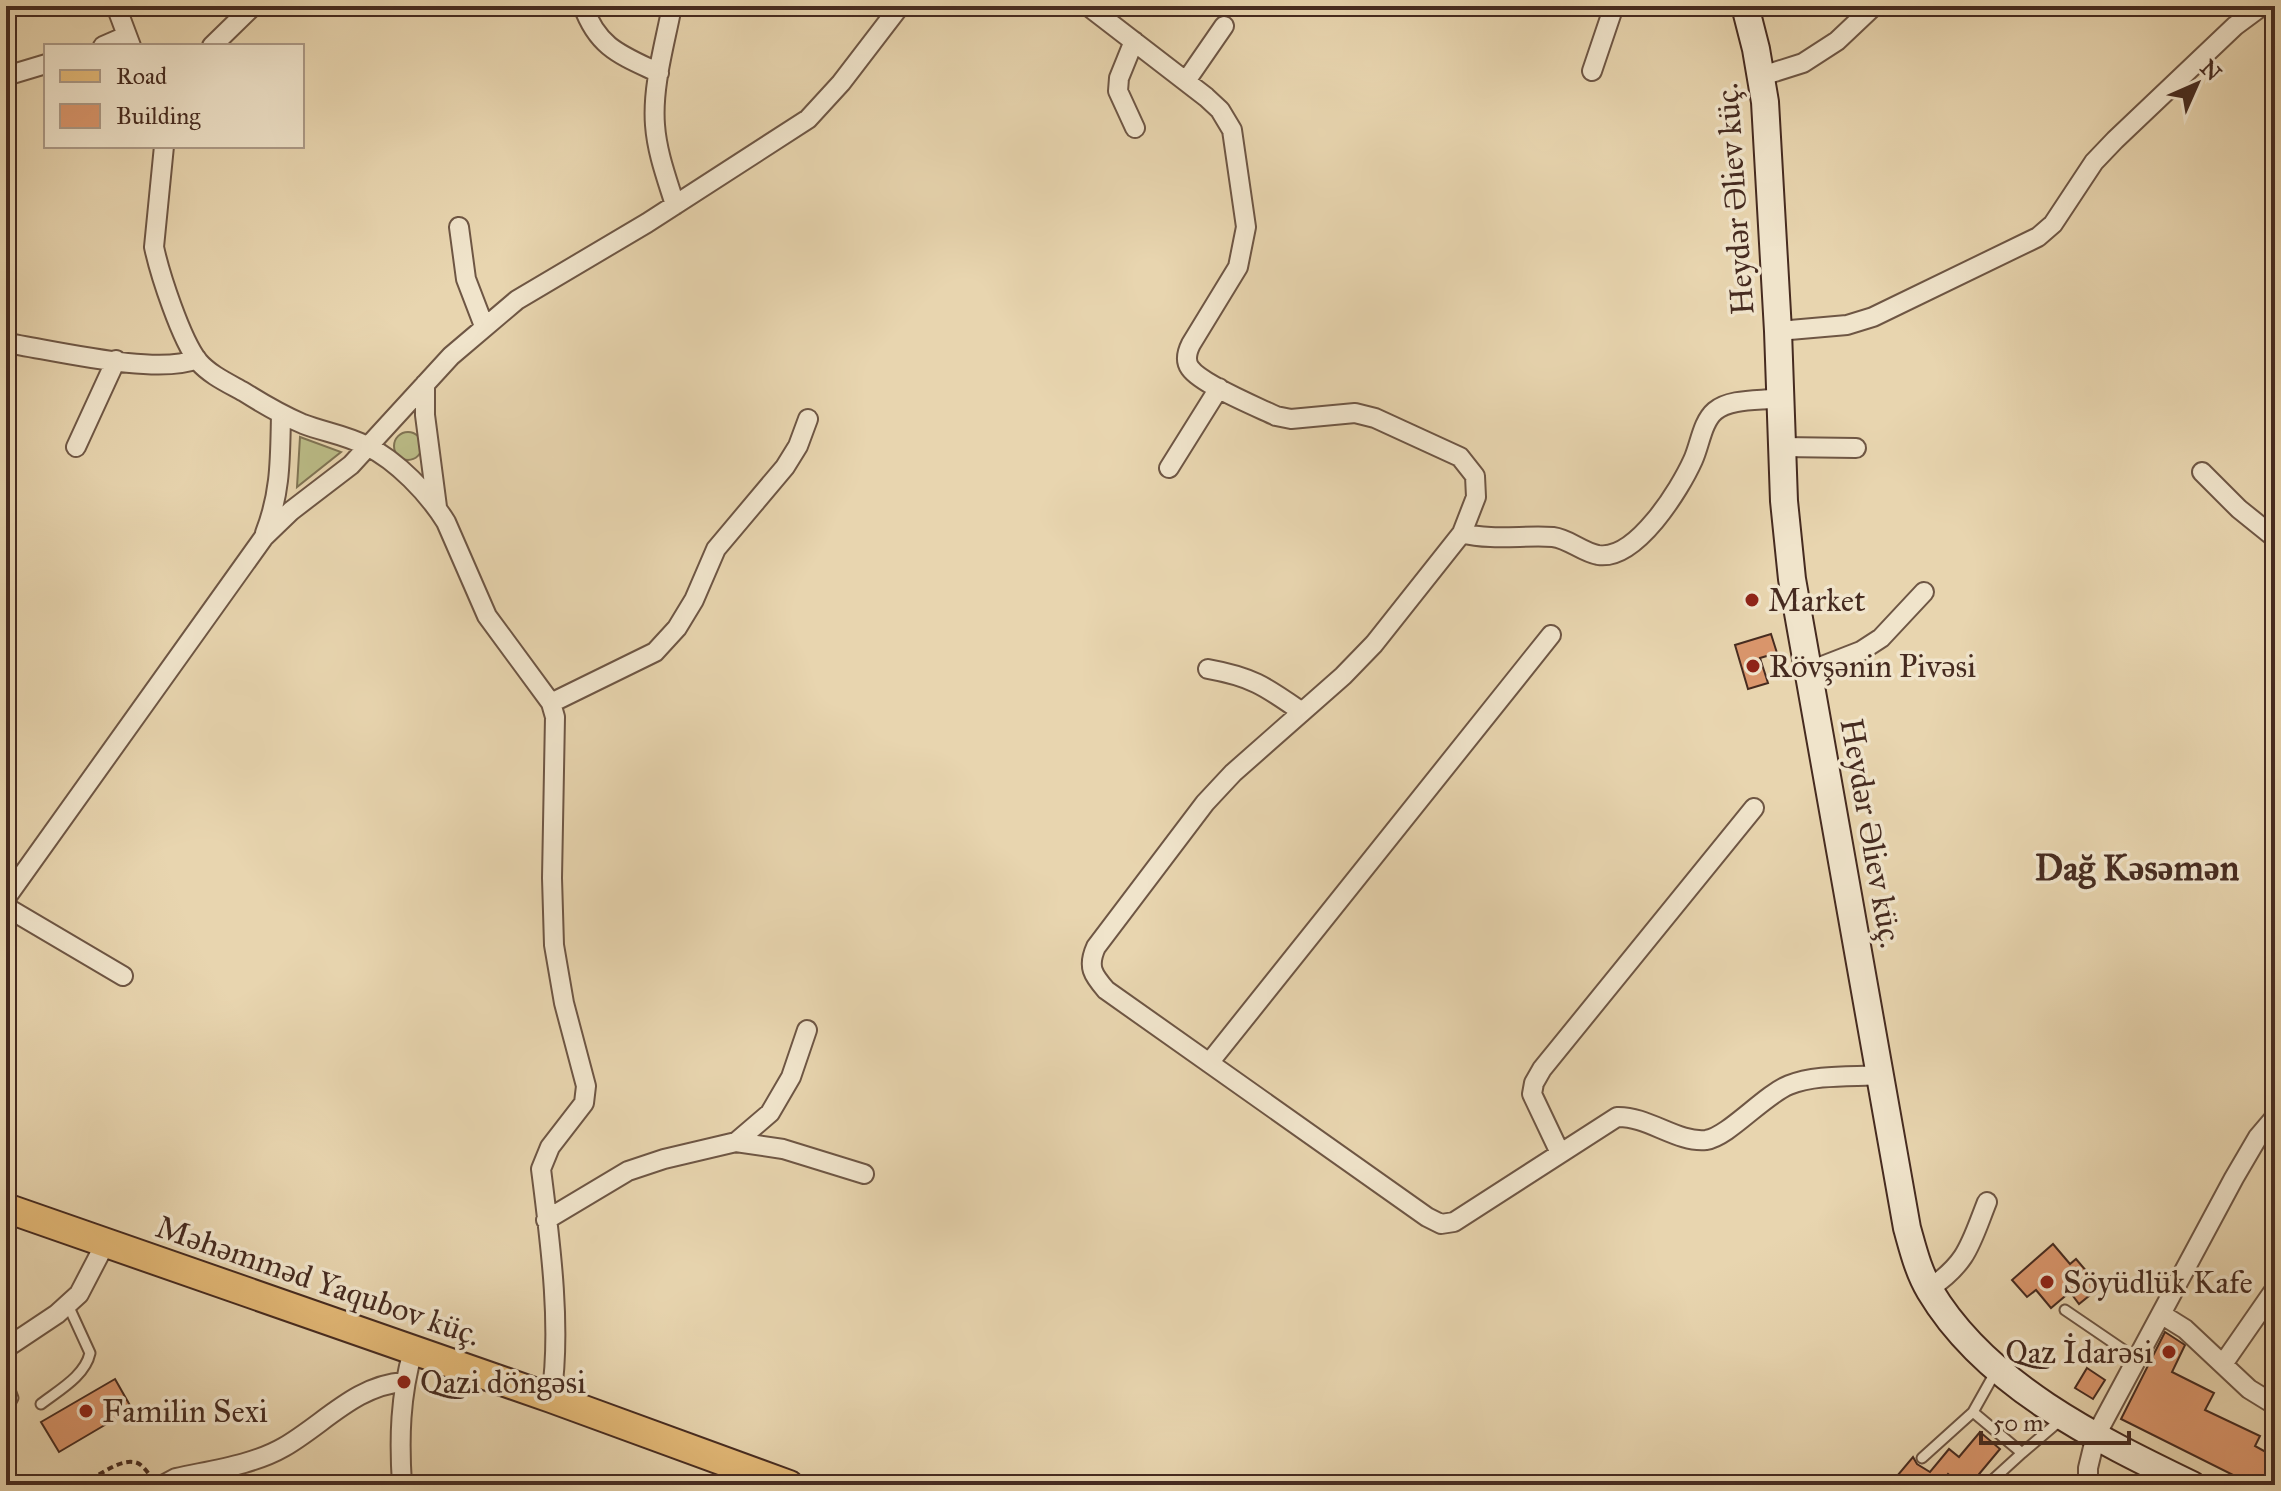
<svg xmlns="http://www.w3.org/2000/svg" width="2281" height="1491" font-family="'IM FELL Great Primer',serif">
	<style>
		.green { fill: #bbbc87; stroke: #807454; stroke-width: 2 }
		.building { fill: #db976d; stroke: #462b20; stroke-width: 2 }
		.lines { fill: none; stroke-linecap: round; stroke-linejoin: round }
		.lane-casing { stroke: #6e5644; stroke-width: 13 }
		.street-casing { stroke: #6e5644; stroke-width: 22 }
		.secondary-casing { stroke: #462b20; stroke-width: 30 }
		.primary-casing { stroke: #462b20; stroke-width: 32 }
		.path { stroke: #462b20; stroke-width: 4; stroke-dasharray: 6 4; stroke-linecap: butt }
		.lane { stroke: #f0e4cb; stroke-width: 9 }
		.street { stroke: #f0e4cb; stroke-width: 18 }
		.secondary { stroke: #f0e4cb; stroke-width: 26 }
		.primary { stroke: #e4ba78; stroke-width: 28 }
		.poi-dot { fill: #8f2418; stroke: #f0e4cb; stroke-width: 3 }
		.labels { text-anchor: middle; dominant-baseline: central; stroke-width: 7; stroke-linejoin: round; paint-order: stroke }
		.street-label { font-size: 32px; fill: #462b20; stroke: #f0e4cb }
		.poi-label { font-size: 32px; fill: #462b20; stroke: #f0e4cb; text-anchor: start }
		.quarter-label { font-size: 36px; font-weight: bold; fill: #462b20; stroke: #f0e4cb }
	</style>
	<rect width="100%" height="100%" fill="#e8d5af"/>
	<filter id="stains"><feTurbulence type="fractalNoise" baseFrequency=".0025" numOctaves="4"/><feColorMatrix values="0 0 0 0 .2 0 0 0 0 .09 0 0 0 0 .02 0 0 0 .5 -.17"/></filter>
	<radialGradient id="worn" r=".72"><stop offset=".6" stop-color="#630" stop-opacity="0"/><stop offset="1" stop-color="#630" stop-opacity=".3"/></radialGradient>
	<path class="green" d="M394 446a14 14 0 1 1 28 0a14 14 0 1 1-28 0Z
		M300 437 341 452 297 487Z"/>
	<path class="building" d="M1771 634 1777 653 1760 658 1768 683 1748 689 1735 645Z
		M2053 1244 2070 1264 2076 1259 2100 1287 2079 1304 2070 1292 2051 1308 2036 1290 2027 1297 2012 1280Z
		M2165 1332 2185 1345 2172 1372 2214 1393 2205 1410 2260 1436 2255 1446 2275 1457V1485H2253L2121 1419Z
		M2087 1368 2105 1380 2093 1399 2075 1388Z
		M115 1379 132 1409 59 1452 41 1422Z
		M1980 1432 2000 1449 1970 1485H1961L1948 1474 1942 1482 1946 1485H1909L1897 1476 1913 1457 1917 1464 1930 1472 1949 1449 1959 1457Z"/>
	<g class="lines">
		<defs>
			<path id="lane" d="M2065 1310 2137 1359
				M1996 1371 1973 1412 2022 1453 2063 1418
				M6 1379 13 1398 6 1411
				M41 1404C59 1390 85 1376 90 1353L68 1305
				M1922 1458 1973 1412
				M1987 1485 2022 1453"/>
			<path id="street" d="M116 6 131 46
				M583 6C598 48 621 55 659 73
				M672 6C665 44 652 86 655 125 657 153 667 179 675 205
				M1088 6 1206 97 1220 110 1232 130 1246 227 1238 267 1191 344C1187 352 1185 361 1190 368 1201 384 1257 407 1276 416L1291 419 1355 413 1375 418 1460 457 1475 476 1476 497 1462 533 1374 644 1343 676 1233 773 1205 803 1096 947C1087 967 1093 975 1106 990L1427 1217 1441 1224 1454 1222 1617 1117C1648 1116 1677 1143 1706 1140 1728 1137 1764 1095 1789 1085 1816 1074 1853 1077 1882 1075
				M1134 41 1119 78 1118 91 1135 128
				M103 46 126 36
				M212 46 251 8
				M1592 71 1614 6
				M6 76 46 64
				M1762 76 1803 63 1837 41 1874 6
				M1186 81 1224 26
				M164 146 154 247C160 275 181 339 198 361 210 375 228 383 244 392 263 404 282 415 303 424 324 432 346 435 367 446 397 461 428 493 446 522L487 616 551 703 555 717 552 878 554 945 564 1003 586 1086 584 1103 550 1147 541 1169C550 1240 562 1328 551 1398
				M459 227 466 279 484 326
				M1778 331 1847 325 1873 317 2038 237 2053 224 2094 162 2115 140 2235 26 2262 6
				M6 343C53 350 157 376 197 359
				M425 384V415L437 507
				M76 447 116 360
				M1782 447 1856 448
				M1169 468 1219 388
				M2202 472 2239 509 2275 538
				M265 533C281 492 280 458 281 415
				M1462 533C1492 541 1522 535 1553 537 1569 539 1582 552 1598 555 1636 561 1680 489 1693 460 1700 445 1702 422 1715 411 1730 398 1762 401 1780 398
				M1208 669C1253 677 1266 687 1302 712
				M1807 672 1861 651 1881 638 1924 592
				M551 703 655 652 677 628 694 600 716 549 785 467 798 446 808 419
				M6 898 264 537 291 511 351 465 451 356 517 300 647 223 808 119 841 83 900 6
				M6 907 123 976
				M1209 1063 1551 635
				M736 1142 783 1149 864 1174
				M1560 1153 1532 1094 1534 1083 1542 1069 1754 808
				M546 1220 628 1171 664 1159 736 1142 770 1113 791 1077 807 1030
				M1929 1289C1968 1262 1970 1245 1987 1202
				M2161 1314 2185 1329 2249 1389 2275 1405
				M6 1348 57 1314 79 1294 105 1244
				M2223 1364 2273 1292
				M163 1485 176 1478C212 1470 253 1465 284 1447 324 1424 356 1385 404 1382
				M402 1485C399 1439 400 1396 413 1351
				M2088 1485V1468L2096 1435 2234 1178 2258 1137 2275 1117"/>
			<path id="secondary" d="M1745 6 1756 49 1765 102 1778 331 1784 501 1792 579 1907 1228C1913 1249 1918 1271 1930 1291 1986 1385 2097 1439 2192 1485"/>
			<path id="primary" d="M6 1208 551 1398 789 1485"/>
		</defs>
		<use href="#lane" class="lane-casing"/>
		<use href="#street" class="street-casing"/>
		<use href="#secondary" class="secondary-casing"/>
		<use href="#primary" class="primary-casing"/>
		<path class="path" d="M82 1485C95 1478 117 1460 133 1462 140 1462 145 1469 149 1474"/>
		<use href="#lane" class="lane"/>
		<use href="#street" class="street"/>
		<use href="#secondary" class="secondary"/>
		<use href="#primary" class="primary"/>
	</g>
	<g class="poi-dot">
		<circle cx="1752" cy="600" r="8"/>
		<circle cx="1753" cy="666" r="8"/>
		<circle cx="2047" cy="1282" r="8"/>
		<circle cx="2169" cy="1352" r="8"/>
		<circle cx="404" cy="1382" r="8"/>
		<circle cx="86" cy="1411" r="8"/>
	</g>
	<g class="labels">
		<g class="street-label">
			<text transform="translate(1735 199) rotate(-94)">Heydər Əliev küç.</text>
			<text transform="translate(1871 833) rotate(80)">Heydər Əliev küç.</text>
			<text transform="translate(318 1281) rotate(19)">Məhəmməd Yaqubov küç.</text>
		</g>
		<g class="poi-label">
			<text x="1768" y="600">Market</text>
			<text x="1769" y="666">Rövşənin Pivəsi</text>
			<text x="2063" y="1282">Söyüdlük Kafe</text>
			<text x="2153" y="1352" text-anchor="end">Qaz İdarəsi</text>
			<text x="420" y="1382">Qazi döngəsi</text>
			<text x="102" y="1411">Familin Sexi</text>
		</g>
		<g class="quarter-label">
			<text x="2137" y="868">Dağ Kəsəmən</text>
		</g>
	</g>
	<rect width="2281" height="1491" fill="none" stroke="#e8d5af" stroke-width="32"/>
	<rect x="8" y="8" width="2265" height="1475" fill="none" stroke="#462b20" stroke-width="4"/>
	<rect x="16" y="16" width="2249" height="1459" fill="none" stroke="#462b20" stroke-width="2"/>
	<rect x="44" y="44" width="260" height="104" fill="#f0e4cb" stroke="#ac9a87" stroke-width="2"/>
	<rect x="60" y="70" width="40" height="12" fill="#e4ba78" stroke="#ac9a87" stroke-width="2"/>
	<text x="116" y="84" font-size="24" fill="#462b20">Road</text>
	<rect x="60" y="104" width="40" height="24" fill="#db976d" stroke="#ac9a87" stroke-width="2"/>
	<text x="116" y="124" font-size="24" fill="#462b20">Building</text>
	<g transform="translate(2197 84) rotate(45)" stroke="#f0e4cb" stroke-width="6" paint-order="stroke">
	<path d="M0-6L14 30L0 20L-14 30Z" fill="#462b20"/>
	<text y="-12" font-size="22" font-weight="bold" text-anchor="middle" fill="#462b20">N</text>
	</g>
	<path d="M1981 1431v12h148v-12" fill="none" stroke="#462b20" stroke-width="4"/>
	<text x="1993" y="1431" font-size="24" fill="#462b20" stroke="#f0e4cb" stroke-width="6" paint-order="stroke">50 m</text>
	<rect width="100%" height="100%" filter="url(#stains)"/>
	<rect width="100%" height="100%" fill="url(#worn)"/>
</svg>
